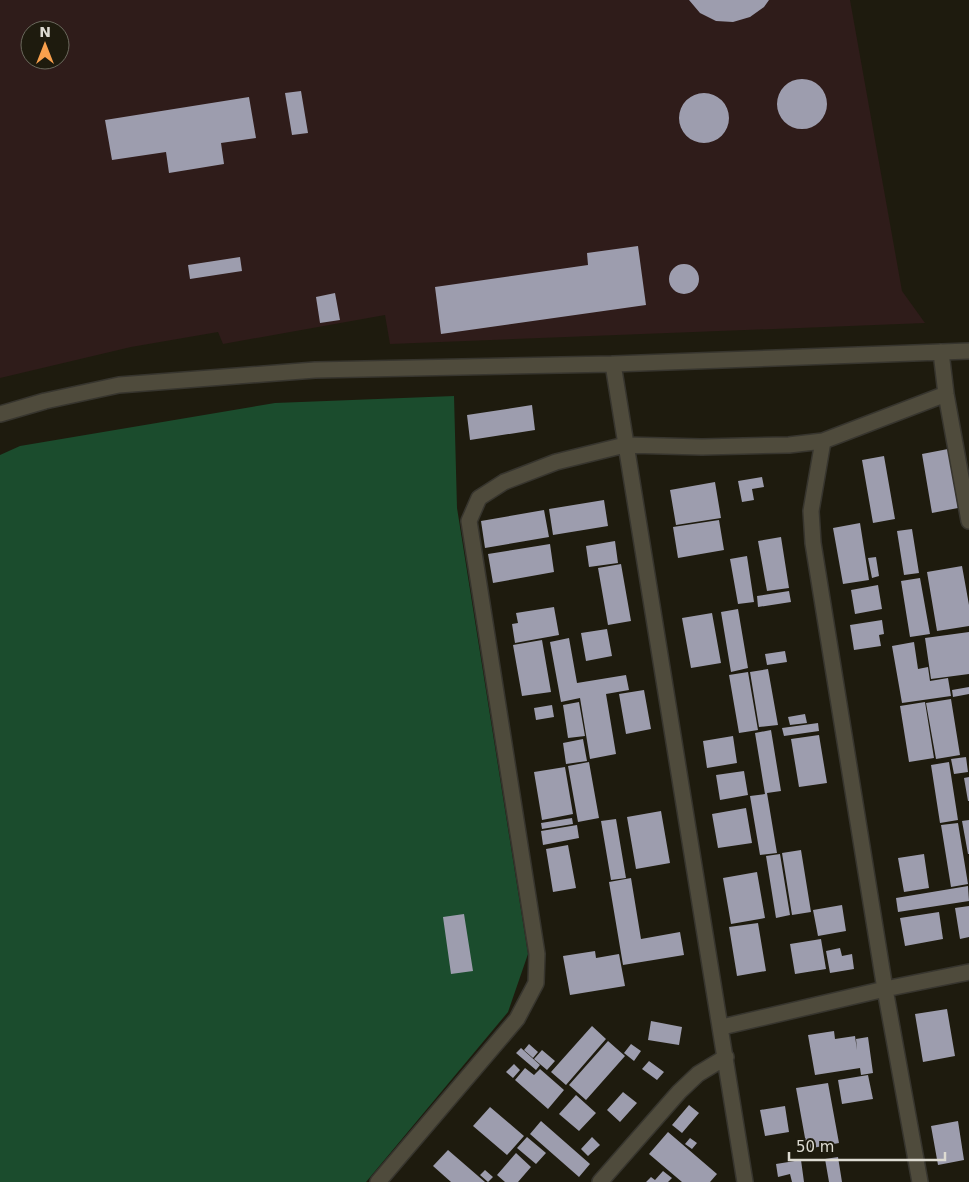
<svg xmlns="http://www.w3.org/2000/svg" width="969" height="1182" font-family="'DejaVu Sans',sans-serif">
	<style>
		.industrial { fill: #2f1c1a; fill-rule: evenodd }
		.green { fill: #1b4c2d }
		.building { fill: #9d9dae }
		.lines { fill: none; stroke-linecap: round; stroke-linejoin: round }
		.minor-casing { stroke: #37352e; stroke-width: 18 }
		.minor { stroke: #4f4b3c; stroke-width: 15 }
	</style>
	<rect width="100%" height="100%" fill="#1e1b0e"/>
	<path class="industrial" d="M0 0H850L902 291 925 323 390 344 385 315 223 344 218 332 131 347 0 378ZM30 30H60V60H30Z"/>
	<path class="green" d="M454 396 457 508 528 954 508 1012 366 1182H0V455L20 446 275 403Z"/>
	<path class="building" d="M689 0H769L764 7 750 17 733 22 716 21 700 13Z
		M777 104a25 25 0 1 1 50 0a25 25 0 1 1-50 0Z
		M301 91 308 133 292 135 285 93Z
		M679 118a25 25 0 1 1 50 0a25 25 0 1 1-50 0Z
		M249 97 256 138 221 143 224 164 169 173 166 152 112 160 105 120Z
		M638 246 646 305 441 334 435 287 588 265 587 253Z
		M240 257 242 271 190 279 188 265Z
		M669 279a15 15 0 1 1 30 0a15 15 0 1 1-30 0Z
		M335 293 340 320 320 323 316 297Z
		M532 405 535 430 470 440 467 415Z
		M948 449 958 508 932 513 922 454Z
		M884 456 895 519 873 523 862 460Z
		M762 477 764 487 752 489 754 500 742 502 738 481Z
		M715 482 721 518 676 525 670 490Z
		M604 500 608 526 553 535 549 509Z
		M544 510 549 537 485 548 481 521Z
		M719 520 724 550 678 558 673 527Z
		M860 523 869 580 843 584 833 528Z
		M912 529 919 573 904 575 897 531Z
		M781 537 789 588 767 591 758 541Z
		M615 541 618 563 589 567 586 546Z
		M550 544 554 572 493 583 488 554Z
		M747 556 754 602 738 604 730 559Z
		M876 557 879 576 872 578 868 558Z
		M621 564 631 621 608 625 598 568Z
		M962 566 969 605V626L937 631 927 572Z
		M920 578 930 634 910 637 901 581Z
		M878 585 882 609 855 614 851 590Z
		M789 591 791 602 758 607 757 596Z
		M554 607 559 635 515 643 512 624 518 623 516 613Z
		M738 609 748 668 731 672 721 612Z
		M712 613 721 663 691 668 682 618Z
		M882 620 884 634 879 635 881 646 854 650 850 625Z
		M607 629 612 656 586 661 581 633Z
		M969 632V674L931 679 925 638Z
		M569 638 577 683 626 675 629 690 606 694 616 754 590 759 580 698 561 702 550 642Z
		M542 640 551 692 522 696 513 645Z
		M914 642 918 669 928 667 930 681 948 678 951 696 902 703 892 646Z
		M785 651 787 662 767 665 765 654Z
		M768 669 778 725 759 727 750 672Z
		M748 672 758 730 739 733 729 675Z
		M969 687V694L953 697 952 690Z
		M644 690 651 729 626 734 619 694Z
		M951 699 960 755 936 759 926 703Z
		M579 702 585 736 568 738 563 705Z
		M925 702 934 758 909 762 900 706Z
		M552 705 554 717 536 720 534 708Z
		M805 714 807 723 790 725 788 717Z
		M818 723 819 731 784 736 782 728Z
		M771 730 781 791 767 793 777 853 760 855 750 796 765 794 755 733Z
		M819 735 827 783 799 787 791 739Z
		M733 736 737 763 707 768 703 741Z
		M583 739 587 761 566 764 563 743Z
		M966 757 968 772 954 774 951 759Z
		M589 762 599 818 578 822 568 766Z
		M949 762 958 820 940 823 931 765Z
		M565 767 573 814 542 820 534 772Z
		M744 771 748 795 720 800 716 775Z
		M969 777V801H968L964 778Z
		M746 808 752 843 718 848 712 814Z
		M661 811 670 863 636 869 627 817Z
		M572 818 573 824 542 829 541 823Z
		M616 819 626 878 611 880 601 821Z
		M969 820V854H968L962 821Z
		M958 823 968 884 951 887 941 825Z
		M577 825 579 838 543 845 541 831Z
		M568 845 576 888 553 892 546 849Z
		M801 850 811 912 792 915 782 853Z
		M780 854 790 915 776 918 766 856Z
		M924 854 929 888 904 892 898 858Z
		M757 872 765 918 731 924 723 878Z
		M631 878 641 939 680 932 684 955 623 965 609 882Z
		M968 886 969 901 898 912 896 898Z
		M842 905 846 931 818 936 813 910Z
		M969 906V937L960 939 955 908Z
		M939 912 943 939 905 946 900 918Z
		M464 914 473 971 451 974 443 917Z
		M758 923 766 971 737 976 729 927Z
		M821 939 826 969 795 974 790 944Z
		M840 948 842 956 852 954 854 969 830 973 826 951Z
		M595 951 596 958 619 954 625 986 570 995 563 956Z
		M947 1009 955 1056 923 1062 915 1014Z
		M651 1021 682 1027 679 1045 648 1040Z
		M592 1026 606 1039 566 1085 551 1072Z
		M834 1031 835 1039 855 1036 857 1050 856 1039 868 1037 873 1073 861 1075 860 1068 815 1075 808 1035Z
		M608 1041 625 1056 586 1100 569 1085Z
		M529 1044 538 1052 533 1058 524 1050Z
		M631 1044 641 1051 634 1061 624 1053Z
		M521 1048 540 1065 536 1070 516 1053Z
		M542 1050 555 1061 547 1070 534 1059Z
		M649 1061 664 1072 657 1080 642 1069Z
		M514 1064 520 1070 513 1078 506 1072Z
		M525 1068 534 1075 540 1069 564 1090 548 1109 515 1080Z
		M868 1075 873 1099 842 1104 838 1080Z
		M828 1083 839 1143 807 1149 796 1088Z
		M623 1092 637 1103 620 1122 607 1110Z
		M576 1095 596 1113 579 1131 559 1114Z
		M689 1105 699 1113 682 1133 672 1125Z
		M785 1106 789 1132 765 1136 760 1110Z
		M490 1107 524 1136 507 1155 473 1126Z
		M541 1121 590 1164 579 1177 530 1134Z
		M958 1121 964 1160 938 1165 931 1126Z
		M668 1132 717 1174 710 1182H682L649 1154Z
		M527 1137 546 1153 536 1164 517 1148Z
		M592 1137 600 1145 588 1156 581 1149Z
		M690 1138 697 1143 692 1149 685 1144Z
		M448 1150 485 1182H451L433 1166Z
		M516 1153 531 1167 518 1182H505L497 1175Z
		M838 1157 842 1182H829L825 1159Z
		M801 1160 804 1182H792L790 1174 778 1177 776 1164Z
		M485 1170 493 1177 488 1182 480 1175Z
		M663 1171 672 1178 668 1182H646L651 1177 655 1180Z"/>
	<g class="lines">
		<defs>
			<path id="minor" d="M941 352 946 394 969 521
				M613 364 745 1182
				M0 414 45 401 119 385 315 370 613 364 969 351
				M823 441 811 511 813 543 885 989 920 1182
				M722 1027 885 989 969 972
				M378 1182 517 1019 536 983 537 954 469 521 479 498 504 482 556 462 625 445 702 447 789 445 823 441 946 394
				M600 1182 679 1092 698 1074 726 1057"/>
		</defs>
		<use href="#minor" class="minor-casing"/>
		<use href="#minor" class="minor"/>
	</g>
	<g transform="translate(45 45)"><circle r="24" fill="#1e1b0e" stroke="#6a685c"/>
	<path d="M0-4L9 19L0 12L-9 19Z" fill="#f9a04d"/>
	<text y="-8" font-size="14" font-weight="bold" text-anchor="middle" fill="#dddbd2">N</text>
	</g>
	<path d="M789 1152v8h156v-8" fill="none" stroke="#dddbd2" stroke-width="2.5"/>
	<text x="796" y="1152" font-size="15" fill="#dddbd2" stroke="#1e1b0e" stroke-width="4" paint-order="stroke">50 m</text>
</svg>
